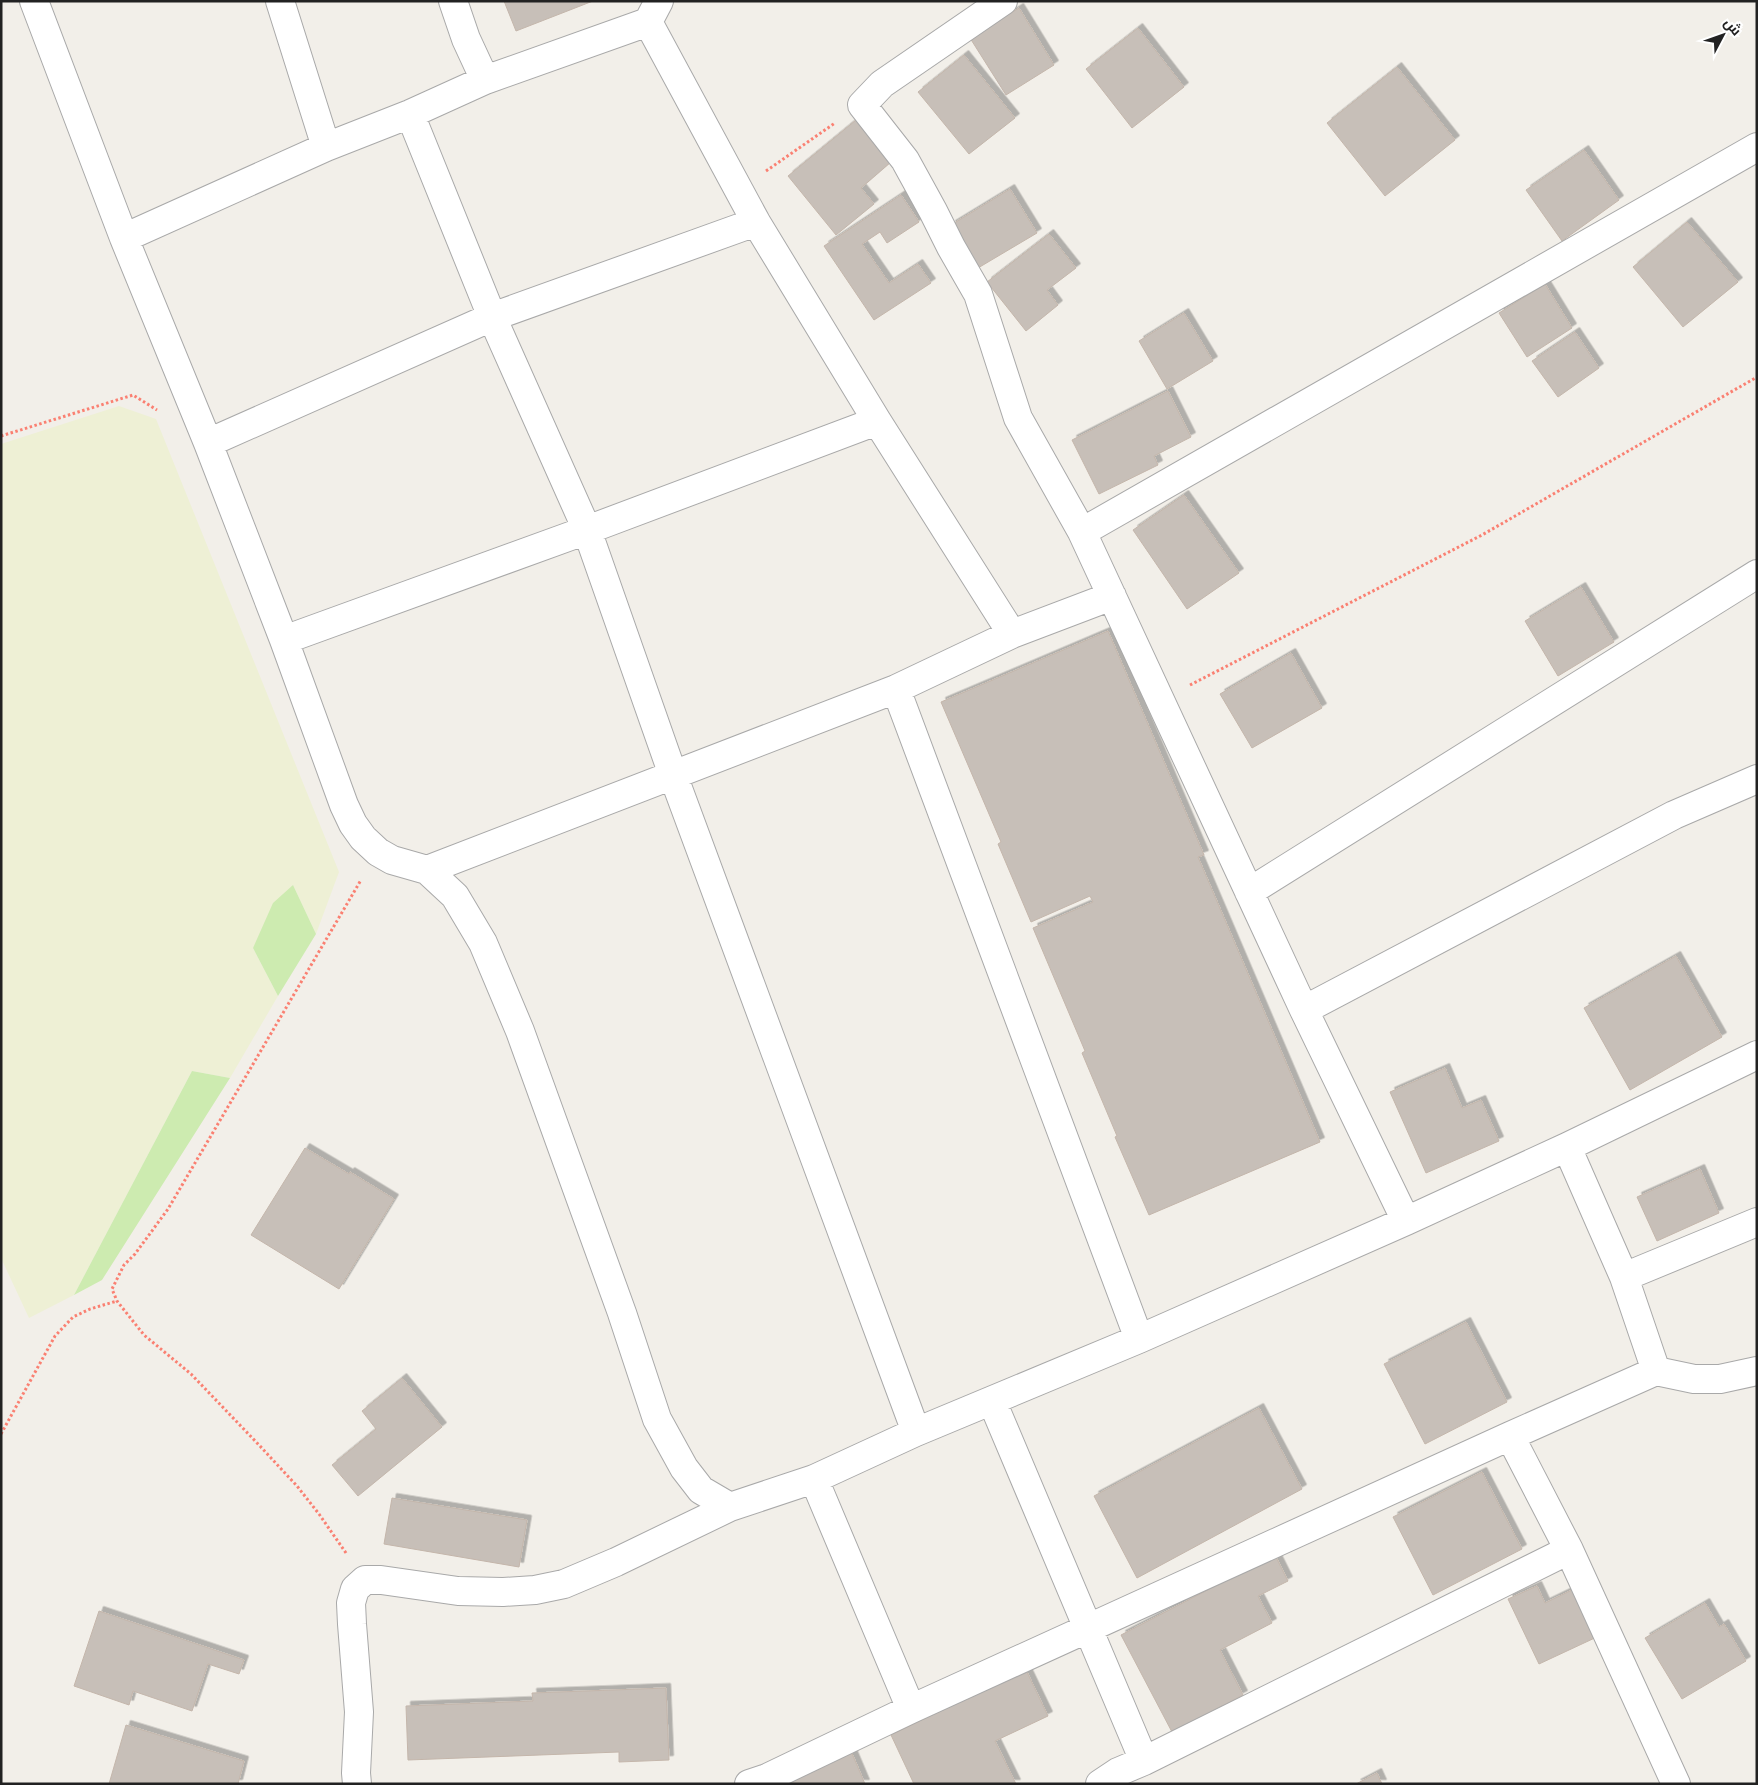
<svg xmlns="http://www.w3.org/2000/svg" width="1758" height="1785" font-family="'Noto Sans',Cairo,sans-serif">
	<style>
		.farmland { fill: #eef0d5 }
		.grass { fill: #cdebb0 }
		.building { fill: #c7bfb8; stroke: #c4b6ab; filter: url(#shadow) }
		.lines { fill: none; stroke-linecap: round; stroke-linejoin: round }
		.minor-casing { stroke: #a9a9a9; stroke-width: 30 }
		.path { stroke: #fa8072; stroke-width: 3; stroke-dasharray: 2.5 2.5; stroke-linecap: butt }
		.minor { stroke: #fff; stroke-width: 28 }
	</style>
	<defs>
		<filter id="shadow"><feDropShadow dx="4.5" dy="-4.5" stdDeviation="0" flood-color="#0004"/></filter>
	</defs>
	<rect width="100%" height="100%" fill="#f2efe9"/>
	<path class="farmland" d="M119 406 156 419 339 872 316 934 293 885 253 948 278 996 230 1078 192 1071 74 1295 29 1318 1 1258V444Z"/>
	<path class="grass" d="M293 885 316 934 278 996 253 948 273 903Z
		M192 1071 230 1078 102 1280 74 1295Z"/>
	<path class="building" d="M504 1H593L516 31Z
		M1019 8 1054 65 1006 95 970 38Z
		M1138 28 1184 87 1132 128 1086 69Z
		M964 55 1015 118 969 154 918 92Z
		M1397 67 1455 140 1385 196 1327 123Z
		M856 120 891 162 861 188 874 204 836 235 788 176Z
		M1584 150 1619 200 1562 241 1526 190Z
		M1010 189 1037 233 978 268 951 225Z
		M901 195 919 222 887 243 880 232 862 244 889 283 918 264 931 283 874 320 824 246Z
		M1687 222 1738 282 1683 327 1633 267Z
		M1049 234 1076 268 1047 290 1058 305 1026 331 987 282Z
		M1545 284 1572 328 1527 357 1499 313Z
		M1184 313 1213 361 1167 389 1139 341Z
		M1575 332 1599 368 1558 397 1532 361Z
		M1168 391 1191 437 1154 456 1158 465 1099 494 1072 440Z
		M1184 495 1239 573 1187 609 1133 530Z
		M1581 587 1614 642 1558 676 1525 621Z
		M1108 631 1204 855 1198 857 1320 1142 1149 1215 1115 1137 1117 1136 1082 1053 1085 1051 1033 928 1093 902 1090 896 1031 922 998 844 1001 842 941 702Z
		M1291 653 1322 708 1252 748 1220 694Z
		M1676 956 1722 1037 1630 1090 1584 1008Z
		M1445 1068 1462 1108 1481 1100 1499 1141 1426 1173 1390 1092Z
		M305 1148 349 1174 350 1172 394 1199 339 1289 251 1235Z
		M1700 1169 1719 1213 1657 1241 1637 1197Z
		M1466 1322 1507 1402 1425 1444 1384 1364Z
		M402 1378 442 1427 358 1496 332 1465 376 1429 362 1411Z
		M1259 1408 1302 1489 1137 1578 1094 1496Z
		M1482 1472 1522 1549 1433 1595 1393 1517Z
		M392 1498 527 1520 519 1567 384 1544Z
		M1275 1555 1288 1581 1258 1596 1272 1623 1220 1650 1243 1695 1172 1732 1121 1635Z
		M1537 1586 1545 1603 1576 1588 1599 1636 1539 1664 1508 1599Z
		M1705 1603 1719 1627 1724 1624 1746 1661 1682 1699 1645 1638Z
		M99 1611 244 1660 239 1674 208 1664 192 1711 133 1691 129 1705 74 1686Z
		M1026 1670 1048 1716 995 1741 1016 1784H914L891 1735Z
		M666 1688 669 1760 619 1762V1752L408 1760 406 1706 533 1701 532 1693Z
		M126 1725 244 1761 238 1784H109Z
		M851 1751 865 1784H774Z
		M1377 1773 1382 1784H1356Z"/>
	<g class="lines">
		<defs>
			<path id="minor" d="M34 1 124 238 208 443 284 640 344 805 353 824 363 838 378 852 392 860 427 870 455 896 483 943 520 1031 622 1313 657 1419 684 1468 701 1490 730 1507
				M280 1 326 147
				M453 1 466 39 485 80
				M659 1 648 22 756 222 877 421 1012 634
				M1003 1 882 84 862 105 905 160 933 211 951 247 978 294 1018 418 1082 532 1304 1010 1406 1221
				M410 114 492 317 587 530 673 775 916 1432
				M124 238 326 147 410 114 485 80 648 22
				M208 443 492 317 756 222
				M1082 532 1757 147
				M284 640 587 530 877 421
				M896 689 1139 1339
				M427 870 896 689 1012 634 1112 596
				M1249 892 1757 574
				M1304 1010 1674 815 1757 779
				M1567 1147 1624 1277 1656 1371
				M1624 1277 1757 1222
				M992 1401 1144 1761
				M1510 1436 1569 1550 1676 1784
				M814 1479 911 1709
				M357 1784 356 1773 359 1712 352 1624 351 1603 355 1589 365 1580H381L458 1591 503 1592 535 1590 564 1584 616 1562 730 1507 814 1479 916 1432 1139 1339 1406 1221 1567 1147 1757 1055
				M749 1784 767 1778 911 1709 1510 1436 1656 1371 1694 1379H1720L1757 1371
				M1100 1784 1118 1772 1144 1761 1569 1550"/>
		</defs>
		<use href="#minor" class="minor-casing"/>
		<path class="path" d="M766 171 835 123
			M1 436 133 395 157 410
			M1190 685 1482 535 1757 377
			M1 1434 55 1336 73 1317 90 1309 117 1301
			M346 1553 319 1514 297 1486 259 1445 191 1374 144 1335 117 1301 112 1289 124 1265 135 1254 168 1209 361 880"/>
		<use href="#minor" class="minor"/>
	</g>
	<rect width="1758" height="1785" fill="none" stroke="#222222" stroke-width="5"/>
	<g transform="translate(1723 35) rotate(49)" stroke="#ffffff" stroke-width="4" paint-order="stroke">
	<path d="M0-4L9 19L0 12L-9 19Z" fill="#222222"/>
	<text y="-8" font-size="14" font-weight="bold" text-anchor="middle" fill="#222222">ش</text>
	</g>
</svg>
